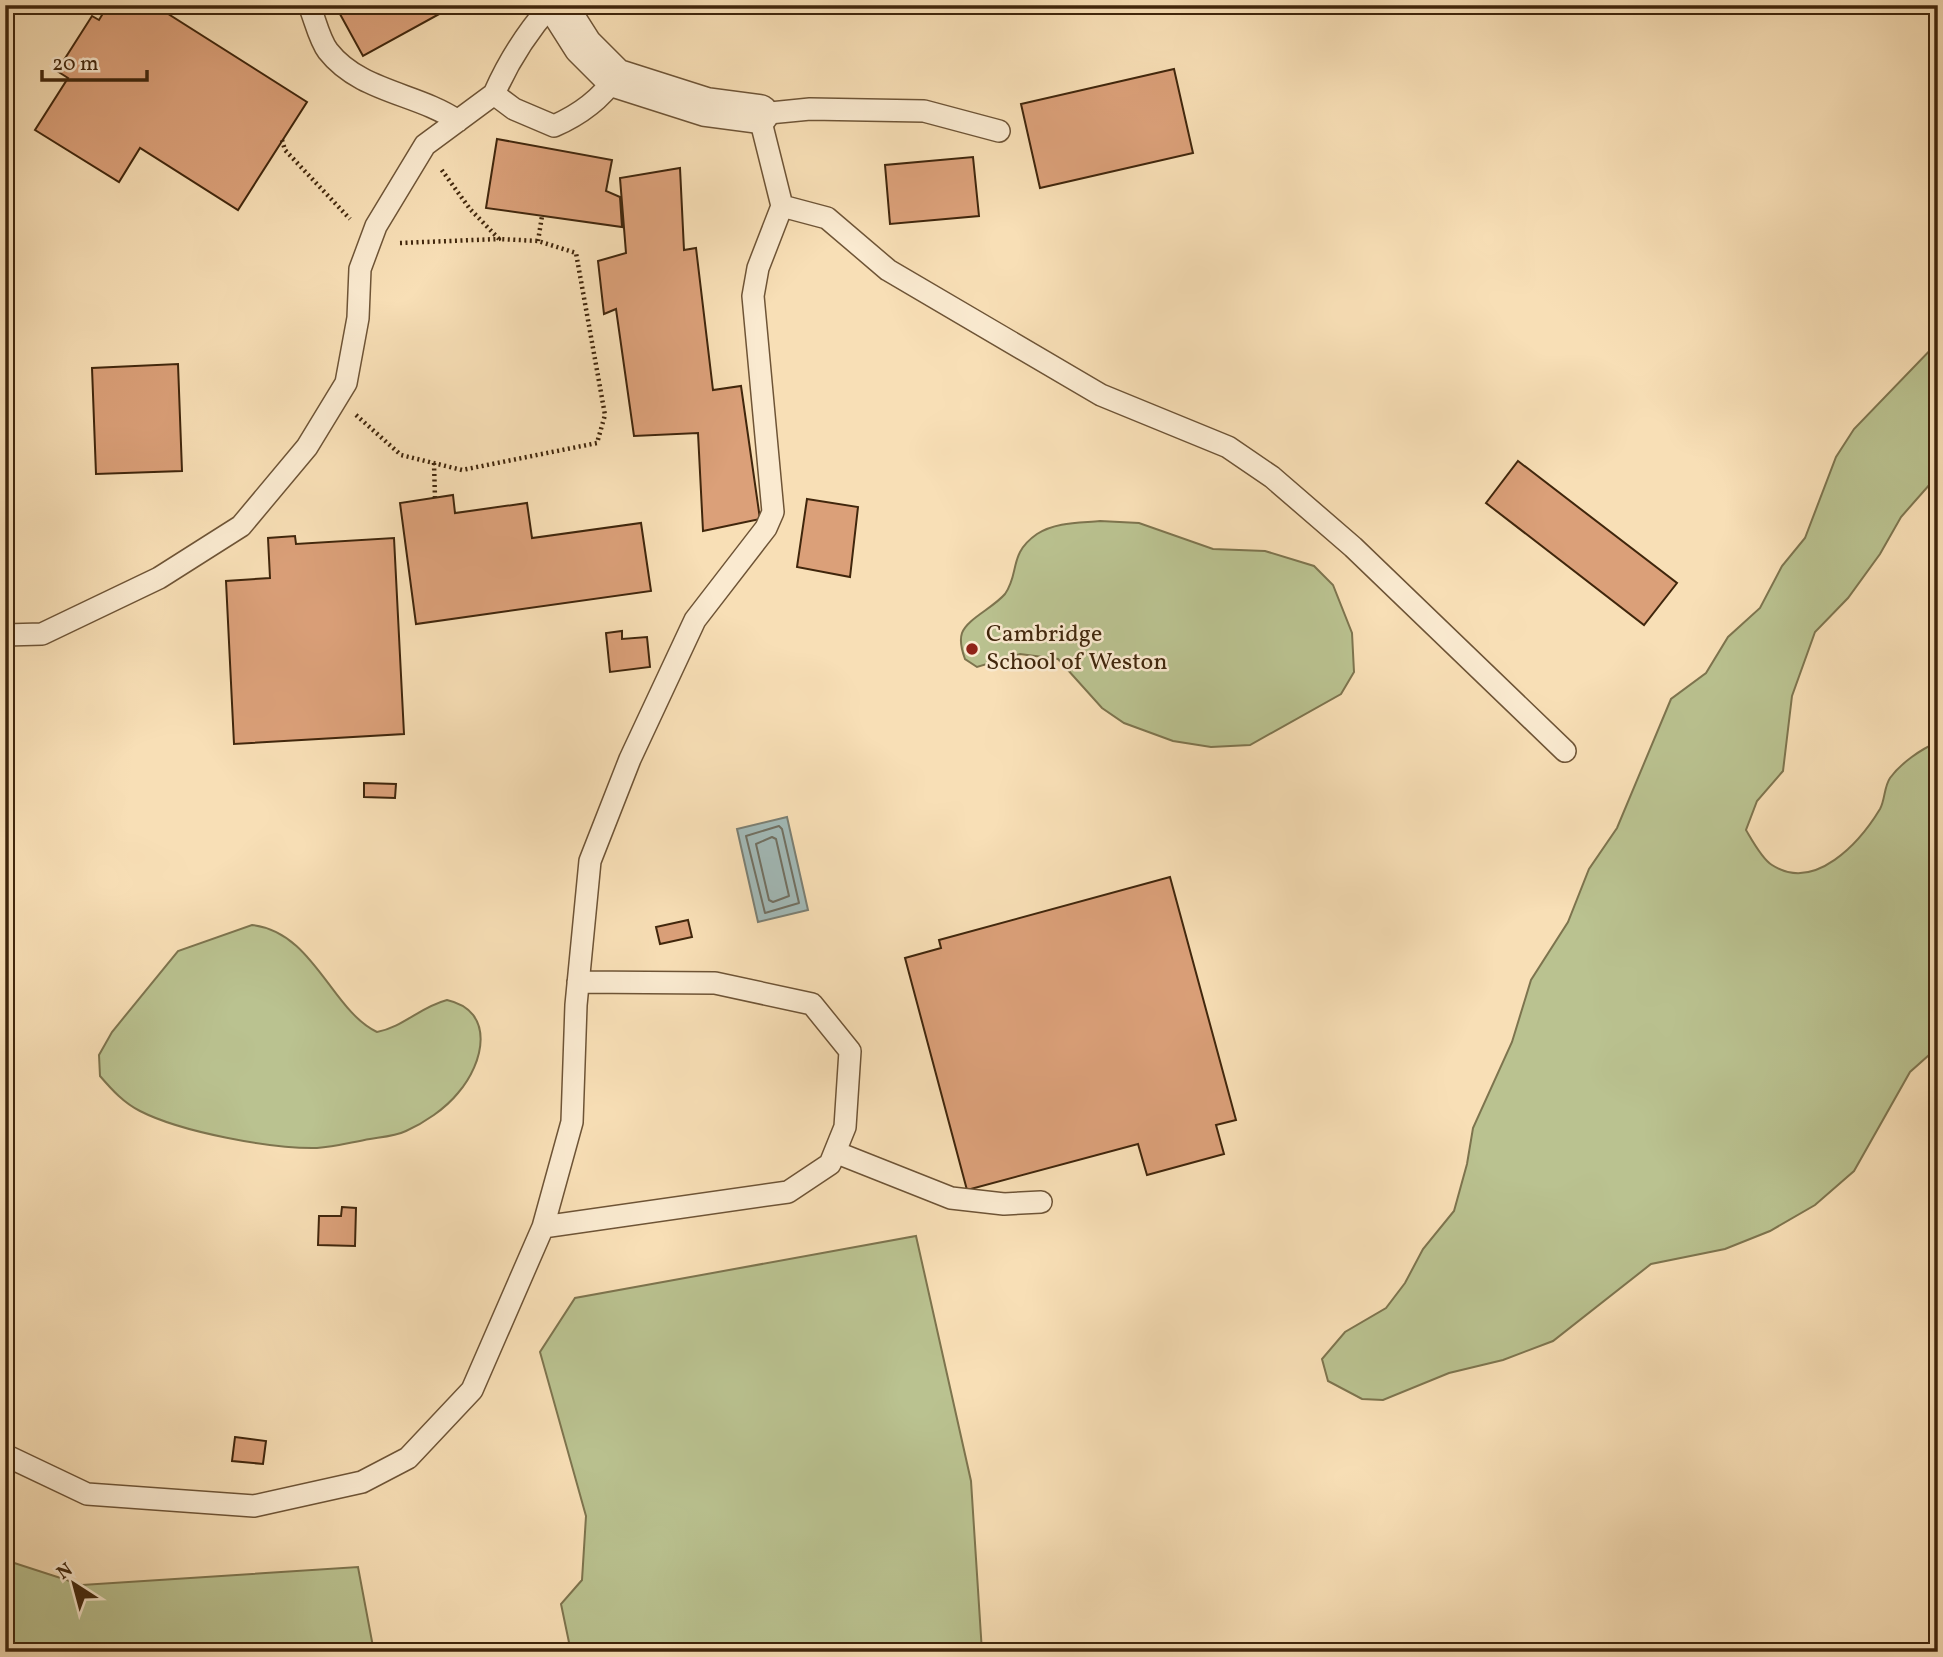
<svg xmlns="http://www.w3.org/2000/svg" width="1943" height="1657" font-family="Vollkorn,serif">
	<style>
		.green { fill: #bac290; stroke: #7d744e; stroke-width: 2 }
		.water { fill: #a2bab8; stroke: #7b7f73; stroke-width: 2 }
		.lines { fill: none; stroke-linecap: round; stroke-linejoin: round }
		.shore { stroke: #717062; stroke-width: 2 }
		.building { fill: #dba079; stroke: #40260c; stroke-width: 2 }
		.lane-casing { stroke: #6e5436; stroke-width: 24 }
		.street-casing { stroke: #6e5436; stroke-width: 41 }
		.path { stroke: #40260c; stroke-width: 4.5; stroke-dasharray: 2 3.5; stroke-linecap: butt }
		.lane { stroke: #faead0; stroke-width: 21 }
		.street { stroke: #faead0; stroke-width: 38 }
		.poi-dot { fill: #8f2418; stroke: #faead0; stroke-width: 2.5 }
		.labels { text-anchor: middle; dominant-baseline: central; stroke-width: 5; stroke-linejoin: round; paint-order: stroke }
		.poi-label { font-size: 24px; fill: #40260c; stroke: #faead0; text-anchor: start }
	</style>
	<rect width="100%" height="100%" fill="#f8dfb6"/>
	<filter id="stains"><feTurbulence type="fractalNoise" baseFrequency=".00286" numOctaves="4"/><feColorMatrix values="0 0 0 0 .2 0 0 0 0 .09 0 0 0 0 .02 0 0 0 .5 -.17"/></filter>
	<radialGradient id="worn" r=".72"><stop offset=".6" stop-color="#630" stop-opacity="0"/><stop offset="1" stop-color="#630" stop-opacity=".3"/></radialGradient>
	<path class="green" d="M1938 342V475L1901 517 1880 554 1848 598 1815 632 1792 696 1783 771 1757 801 1746 830C1752 840 1762 859 1772 865 1815 893 1860 842 1880 809 1885 800 1884 787 1890 778 1901 763 1921 749 1938 742V1047L1910 1072 1854 1171 1815 1205 1770 1231 1725 1249 1651 1264 1553 1341 1503 1360 1449 1373 1383 1400 1362 1399 1328 1381 1322 1359 1345 1332 1386 1308 1405 1283 1423 1249 1454 1211 1467 1164 1473 1128 1512 1042 1531 980 1568 922 1589 869 1617 828 1671 699 1706 673 1728 637 1760 608 1782 566 1805 538 1836 457 1854 429Z
		M1100 521 1139 523 1213 549 1265 551 1314 566 1333 585 1352 633 1354 672 1341 694 1250 745 1211 747 1173 741 1124 723 1102 708 1058 659 1020 654 977 667 965 659C962 651 959 642 962 633 967 619 993 608 1005 594 1020 573 1008 554 1037 534 1056 522 1079 523 1100 521Z
		M252 925C314 932 331 1010 377 1032 403 1027 420 1007 447 1000 496 1011 484 1063 458 1093 445 1109 424 1123 406 1131 395 1136 382 1137 370 1139 352 1142 335 1147 317 1148 271 1149 181 1132 140 1111 124 1103 112 1090 100 1076L99 1055 112 1032 178 951Z
		M916 1236 971 1481 982 1652H571L561 1604 582 1580 586 1516 540 1352 575 1298Z
		M5 1560 82 1585 358 1567 374 1652H5Z"/>
	<path class="water" d="M787 817 808 910 758 922 737 829Z"/>
	<g class="lines">
		<path class="shore" d="M779 826 782 829 799 903 765 913 746 836Z
			M772 837 776 839 789 896 773 902 769 900 756 844Z"/>
	</g>
	<path class="building" d="M108 5H154L307 102 238 210 140 148 119 182 35 130 68 78 57 71 92 16 99 20Z
		M335 5H451L452 7 363 56Z
		M1174 69 1193 153 1040 188 1021 104Z
		M497 139 612 160 606 191 620 197 622 227 486 208Z
		M973 157 979 216 890 224 885 165Z
		M680 168 684 250 696 248 713 390 741 386 760 519 703 531 698 433 634 436 616 309 604 314 598 261 626 253 620 178Z
		M178 364 182 471 96 474 92 368Z
		M1518 461 1677 583 1644 625 1486 503Z
		M453 495 455 513 527 503 532 538 641 523 651 591 416 624 400 503Z
		M807 499 858 507 850 577 797 567Z
		M295 536 296 544 394 538 404 734 234 744 226 581 270 578 268 538Z
		M622 631V639L647 637 650 667 610 672 606 633Z
		M364 783 396 784 395 798 364 797Z
		M1170 877 1236 1120 1216 1125 1224 1154 1147 1175 1138 1144 967 1190 905 958 941 948 939 940Z
		M688 920 692 937 660 944 656 927Z
		M342 1207 356 1208 355 1246 318 1245 319 1216H341Z
		M235 1437 266 1441 263 1464 232 1461Z"/>
	<g class="lines">
		<defs>
			<path id="lane" d="M309 5C315 19 319 39 328 51 360 92 417 93 458 121
				M494 94C509 60 526 33 551 5
				M782 206 827 218 888 270 1101 395 1228 447 1272 477 1353 547 1565 751
				M5 635 42 634 159 578 241 526 307 447 346 383 358 318 360 269 376 226 425 145 494 94 514 109 554 126C579 115 600 100 615 78
				M835 1152 951 1198 1004 1204 1041 1202
				M543 1227 788 1192 830 1164 845 1127 850 1051 812 1004 715 983 578 982
				M5 1455 87 1494 254 1506 362 1482 408 1458 472 1390 543 1227 572 1122 576 1005 590 861 630 759 695 620 766 528 773 512 753 296 758 268 782 206 759 114 810 109 924 111 999 131"/>
			<path id="street" d="M557 5 583 46 615 78 706 107 759 114"/>
		</defs>
		<use href="#lane" class="lane-casing"/>
		<use href="#street" class="street-casing"/>
		<path class="path" d="M282 140 285 150 350 219
			M538 241 542 216
			M400 243 499 239 470 209 441 169
			M356 415 401 455 462 470 597 443 605 415 576 253 538 241 499 239
			M434 463 435 498"/>
		<use href="#lane" class="lane"/>
		<use href="#street" class="street"/>
	</g>
	<circle class="poi-dot" cx="972" cy="649" r="7"/>
	<g class="labels">
		<g class="poi-label">
			<text x="986" y="635">Cambridge<tspan x="986" dy="28">School of Weston</tspan></text>
		</g>
	</g>
	<rect width="1943" height="1657" fill="none" stroke="#f8dfb6" stroke-width="28"/>
	<rect x="7" y="7" width="1929" height="1643" fill="none" stroke="#40260c" stroke-width="3.5"/>
	<rect x="14" y="14" width="1915" height="1629" fill="none" stroke="#40260c" stroke-width="2"/>
	<g transform="translate(74 1584) rotate(324)" stroke="#faead0" stroke-width="5" paint-order="stroke">
	<path d="M0-5L12 26L0 18L-12 26Z" fill="#40260c"/>
	<text y="-10" font-size="19" font-weight="bold" text-anchor="middle" fill="#40260c">N</text>
	</g>
	<path d="M42 70v10h105v-10" fill="none" stroke="#40260c" stroke-width="3.5"/>
	<text x="52" y="70" font-size="21" fill="#40260c" stroke="#faead0" stroke-width="5" paint-order="stroke">20 m</text>
	<rect width="100%" height="100%" filter="url(#stains)"/>
	<rect width="100%" height="100%" fill="url(#worn)"/>
</svg>
